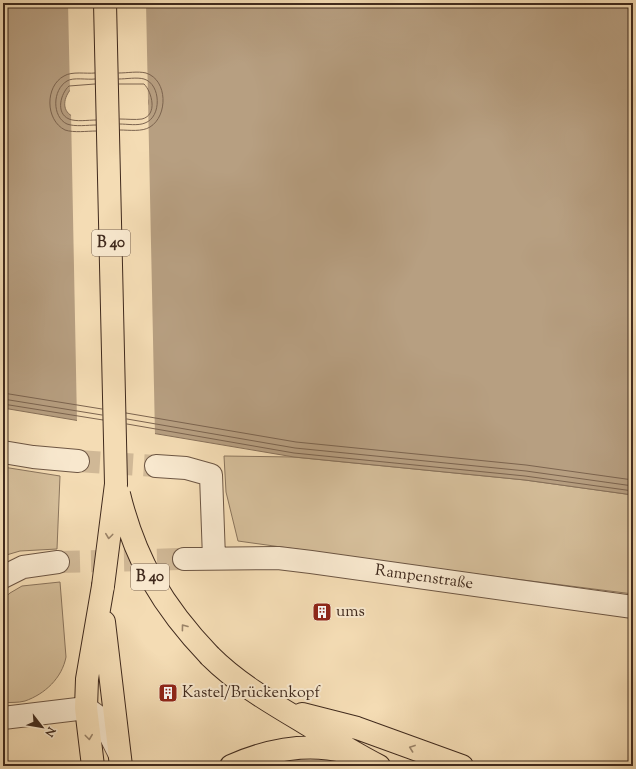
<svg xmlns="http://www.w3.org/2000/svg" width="636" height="769" font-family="'Sorts Mill Goudy',serif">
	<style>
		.green { fill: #d5be9a; stroke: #8a745c }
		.water { fill: #b79f81; stroke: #877059; fill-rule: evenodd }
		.pier { fill: #f4dcb4 }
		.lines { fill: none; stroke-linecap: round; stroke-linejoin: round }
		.shore { stroke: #7c644f; stroke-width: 1 }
		.minor-tunnel { stroke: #d0b896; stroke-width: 22; stroke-dasharray: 22 11; stroke-linecap: butt }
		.minor-casing { stroke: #6d5643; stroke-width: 24 }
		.major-casing { stroke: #402a1d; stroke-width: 24 }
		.minor { stroke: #f8e8ce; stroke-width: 22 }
		.major { stroke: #f4dcb4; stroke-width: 22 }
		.major-bridge-casing { stroke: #402a1d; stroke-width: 24; stroke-linecap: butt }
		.major-bridge { stroke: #f4dcb4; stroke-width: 22 }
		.oneway { stroke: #9a8368 }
		.labels { text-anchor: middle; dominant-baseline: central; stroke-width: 4; stroke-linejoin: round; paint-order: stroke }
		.shield { fill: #f8e8ce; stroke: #776352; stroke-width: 1 }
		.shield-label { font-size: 15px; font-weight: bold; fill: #402a1d }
		.street-label { font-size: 16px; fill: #402a1d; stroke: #f8e8ce }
		.poi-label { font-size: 16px; fill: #402a1d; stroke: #f8e8ce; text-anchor: start }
	</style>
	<rect width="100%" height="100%" fill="#f4dcb4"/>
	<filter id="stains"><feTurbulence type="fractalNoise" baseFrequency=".005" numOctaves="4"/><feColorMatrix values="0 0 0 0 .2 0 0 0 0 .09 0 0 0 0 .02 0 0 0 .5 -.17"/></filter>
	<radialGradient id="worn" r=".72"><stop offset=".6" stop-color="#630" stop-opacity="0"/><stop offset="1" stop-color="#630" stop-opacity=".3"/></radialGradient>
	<path class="green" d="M224 456 294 457 334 461 525 480 633 495V594L468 573 238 541 226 492Z
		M3 467 60 476 57 549 20 551 3 556Z
		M60 582 66 657C62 678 45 694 25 701 18 703 10 702 3 703V599L10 593 22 586Z"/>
	<path class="water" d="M3 3H633V495L525 480 294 457 3 408ZM142 88C149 100 151 103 142 115L72 116C61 110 64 97 71 89Z"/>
	<path class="pier" d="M68 3H146L155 435 77 422 71 113H141L144 111 146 101 141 90 72 91 70 93Z"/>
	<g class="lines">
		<path class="shore" d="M95 73C86 74 72 71 64 76 45 86 45 120 65 130 74 133 87 131 96 131
			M119 73C127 73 138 71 146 73 168 80 168 116 150 127 142 132 129 130 120 130
			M95 79C87 80 73 77 67 81 52 90 52 117 67 124 75 127 88 125 96 125
			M119 79C126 79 137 77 144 79 161 84 162 117 145 123 138 126 127 124 120 124
			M95 84 69 86C61 93 55 113 69 119 76 122 88 120 96 120
			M119 84H144C152 92 158 115 142 119 135 120 127 119 120 119
			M3 393 102 409
			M3 399 102 415
			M3 404 103 420
			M126 413 296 442 526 465 633 480
			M127 419 295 448 526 471 633 486
			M127 424 294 453 525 476 633 491"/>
		<path class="minor-tunnel" d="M78 461 156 466
			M58 562 184 559"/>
		<defs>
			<path id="minor" d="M3 452 33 457 78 461
				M156 466 186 468 211 475 214 558
				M184 559 278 558 311 562 633 607
				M3 577 23 567 58 562
				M3 718 86 708 97 716 107 729 119 753"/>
			<path id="major" d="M104 622 121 766
				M210 656C236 682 268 701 300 720 326 736 352 752 379 766
				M302 714 357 728 462 766
				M93 766 86 708 87 679 103 586
				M231 766C267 750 308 742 346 752"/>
		</defs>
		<use href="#minor" class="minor-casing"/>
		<use href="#major" class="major-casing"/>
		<use href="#minor" class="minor"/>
		<use href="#major" class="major"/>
		<defs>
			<path id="major-bridge" d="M119 494C135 560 163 607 210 656
				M103 586 116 484 105 3"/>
		</defs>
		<use href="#major-bridge" class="major-bridge-casing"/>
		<use href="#major-bridge" class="major-bridge"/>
	</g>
	<defs><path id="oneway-chevron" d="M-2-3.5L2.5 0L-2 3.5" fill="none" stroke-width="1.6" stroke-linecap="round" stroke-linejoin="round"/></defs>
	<g class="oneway">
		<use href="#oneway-chevron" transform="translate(109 536) rotate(97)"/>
		<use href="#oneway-chevron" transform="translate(184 627) rotate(-127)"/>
		<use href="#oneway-chevron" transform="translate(89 737) rotate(83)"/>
		<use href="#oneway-chevron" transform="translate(412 748) rotate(-160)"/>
	</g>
	<defs>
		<symbol id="building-square" viewBox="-11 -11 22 22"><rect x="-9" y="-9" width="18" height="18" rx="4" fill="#8f2418" stroke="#f8e8ce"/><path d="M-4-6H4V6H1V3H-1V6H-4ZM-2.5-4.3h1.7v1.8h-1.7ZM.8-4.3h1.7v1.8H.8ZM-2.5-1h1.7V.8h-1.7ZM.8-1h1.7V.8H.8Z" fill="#fff"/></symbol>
	</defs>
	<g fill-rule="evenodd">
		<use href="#building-square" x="311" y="601" width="22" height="22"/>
		<use href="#building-square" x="157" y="682" width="22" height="22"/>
	</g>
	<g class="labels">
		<g class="shield">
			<rect x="92" y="230" width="38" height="26" rx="3"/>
			<rect x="131" y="564" width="38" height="26" rx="3"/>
		</g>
		<g class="shield-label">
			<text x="111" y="243">B 40</text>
			<text x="150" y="577">B 40</text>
		</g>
		<g class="street-label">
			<text transform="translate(424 578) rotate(8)">Rampenstraße</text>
		</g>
		<g class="poi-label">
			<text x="336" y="612">ums</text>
			<text x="182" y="693">Kastel/Brückenkopf</text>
		</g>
	</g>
	<rect width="636" height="769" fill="none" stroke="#f4dcb4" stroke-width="16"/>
	<rect x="4" y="4" width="628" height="761" fill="none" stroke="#402a1d" stroke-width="2"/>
	<rect x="8" y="8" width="620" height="753" fill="none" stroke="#402a1d"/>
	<g transform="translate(42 727) rotate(121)" stroke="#f8e8ce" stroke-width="3" paint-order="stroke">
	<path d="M0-3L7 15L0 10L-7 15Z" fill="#402a1d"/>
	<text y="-6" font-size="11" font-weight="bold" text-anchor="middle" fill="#402a1d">N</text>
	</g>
	<rect width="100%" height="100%" filter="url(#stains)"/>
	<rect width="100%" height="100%" fill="url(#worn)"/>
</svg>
